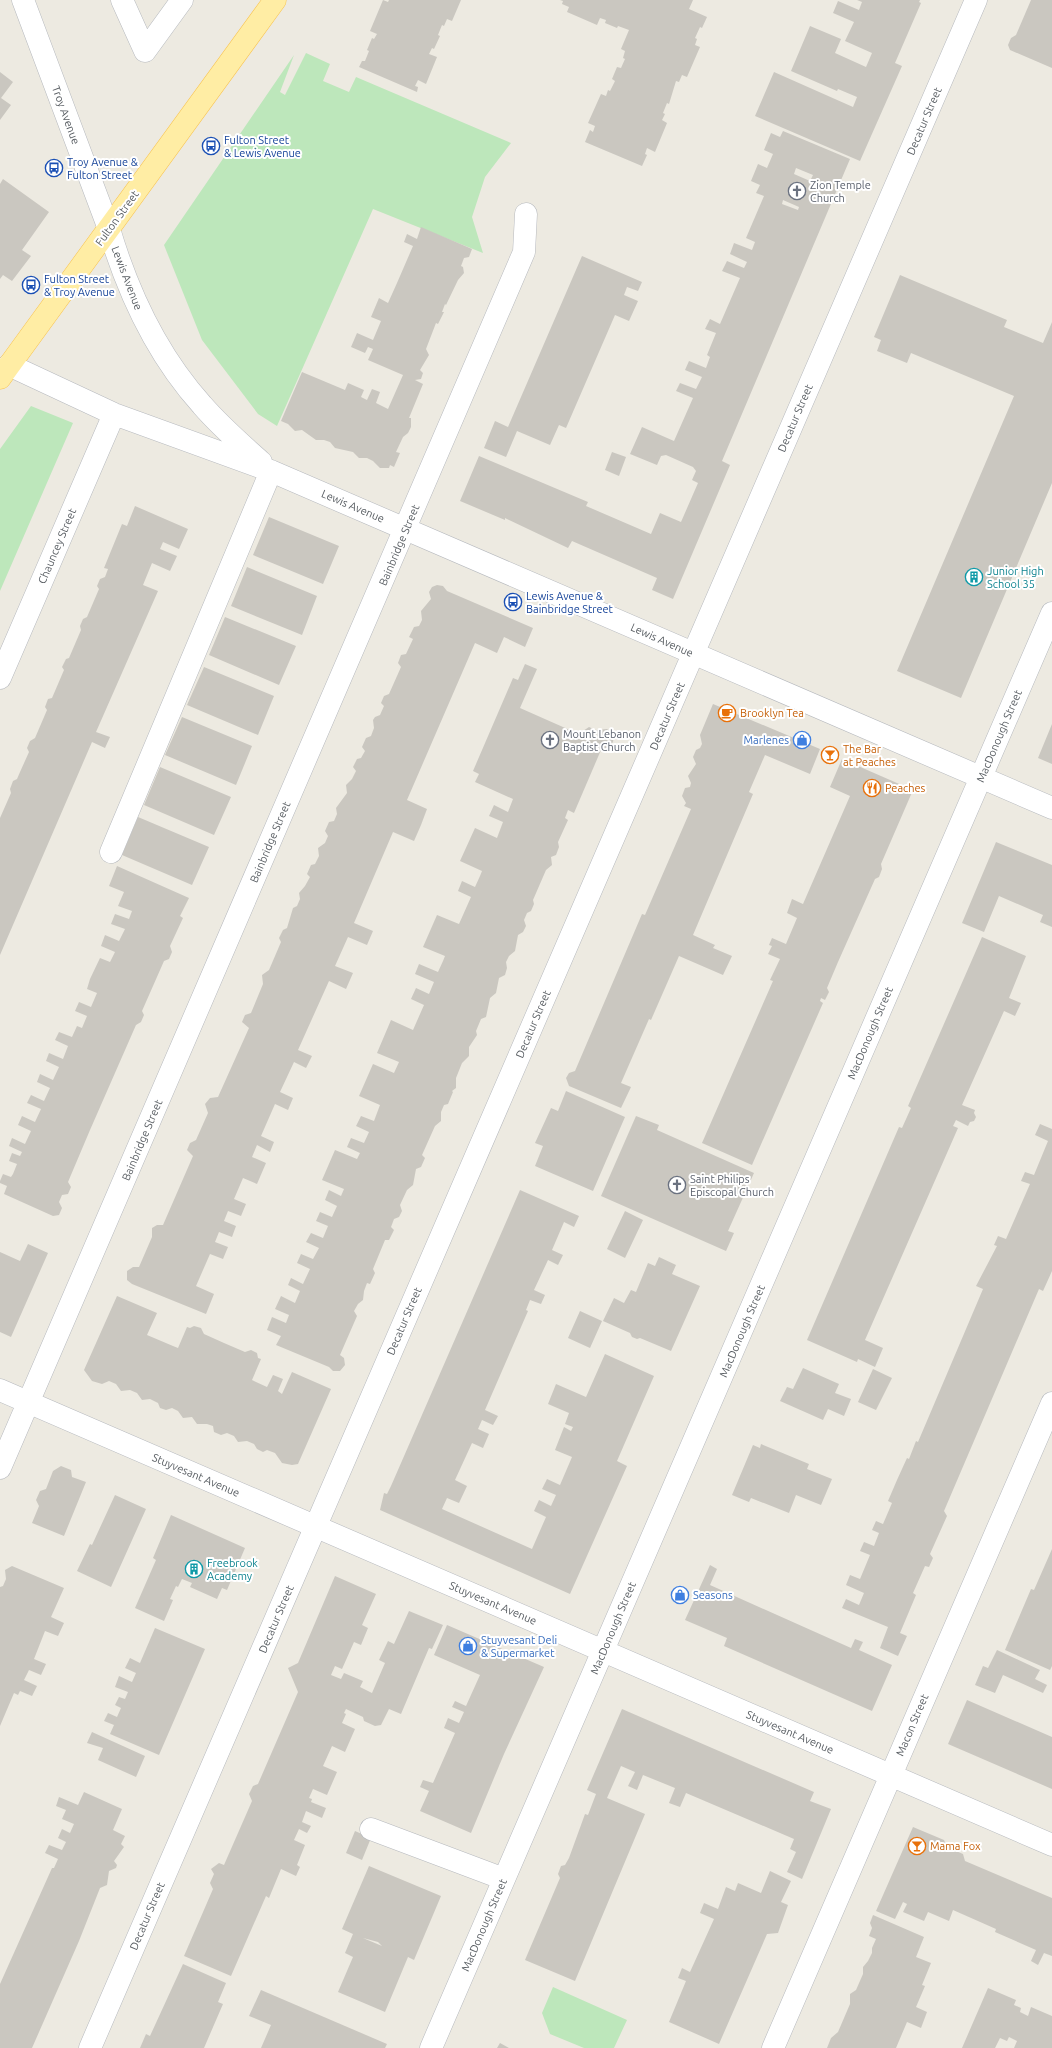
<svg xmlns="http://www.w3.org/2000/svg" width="1052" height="2048" font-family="Ubuntu,sans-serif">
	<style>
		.green { fill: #bde7bb }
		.building { fill: #cac7c0; fill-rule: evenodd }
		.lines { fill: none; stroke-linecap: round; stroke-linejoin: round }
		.minor-casing { stroke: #b6b9be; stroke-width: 23 }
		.major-casing { stroke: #f9c34e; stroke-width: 23 }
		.minor { stroke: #fff; stroke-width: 22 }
		.major { stroke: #ffeda4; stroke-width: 22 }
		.labels { text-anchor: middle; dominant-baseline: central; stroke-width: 4; stroke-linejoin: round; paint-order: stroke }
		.street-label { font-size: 11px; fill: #595e63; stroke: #fff }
		.transit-label { font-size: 11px; fill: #164399; stroke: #fff; text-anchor: start }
		.worship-label { font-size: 11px; fill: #5b616d; stroke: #fff; text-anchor: start }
		.culture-label { font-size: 11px; fill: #0d838f; stroke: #fff; text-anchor: start }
		.food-label { font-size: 11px; fill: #c56008; stroke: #fff; text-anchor: start }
		.shop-label { font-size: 11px; fill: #366cbe; stroke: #fff; text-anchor: start }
	</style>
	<rect width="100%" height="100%" fill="#edeae1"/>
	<path class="green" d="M306 53 330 64 323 81 349 92 356 77 511 143 485 177 472 217 483 253 373 209 277 426 258 414 202 340 164 245 294 55 280 92 285 95Z
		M31 406 73 423 0 591V449Z
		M553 1987 627 2020 614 2048H584L550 2034 542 2013Z"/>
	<path class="building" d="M383 0 388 2 389 0H461L452 21 447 19 444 26 442 25 438 35 440 36 434 49 432 48 429 54 437 57 426 84 418 80 415 86 418 87 417 92 359 67 362 61H365L369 51 367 50 372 38 374 39 377 34 370 31Z
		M560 0H693L689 9 707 17 702 28 700 27 695 38 697 39 695 45 700 47 687 77 682 75 679 82 676 81 669 104 667 103 663 113 665 114 662 120 667 123 655 152 647 148 645 154 647 155 642 166 585 142 590 130 593 132 595 126 588 123 601 94 606 96 608 90 610 91 615 81 612 79 617 67 621 68 625 59 623 58 625 51 621 49 629 30 618 26 617 28 605 23 606 20 600 18 597 25 567 12 569 7 562 4 563 1Z
		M857 0H920L919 2 921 3 895 63 902 66 860 161 755 116 774 72 853 107 857 97 838 89 837 91 791 71 810 26 841 39 835 53 866 67 872 53 845 41 854 22 833 13 838 1 859 10 862 2Z
		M1031 0H1052V68L1010 50 1008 45 1011 38 1016 35Z
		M0 72 13 82 1 98 11 105 0 120Z
		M783 131 850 159 722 461 730 465 673 599 652 590 657 578 572 541 568 548 505 518V520L460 501 479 456 588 502 586 506 651 534 660 513 681 522 698 483 692 480 696 471 693 467 666 455 661 456 657 465 630 454 642 427 674 441 693 398 676 391 680 383 696 389 702 377 685 370 689 361 706 368 710 357 707 355 716 333 705 329 710 319 720 324 740 278 722 271 727 261 744 268 747 262 730 254 734 243 752 250 755 242 746 238 764 196 756 193 760 185 751 181 758 164 767 168 773 154 764 150 771 133 780 137ZM796 168 813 175 810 181 794 174ZM783 200 799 207 798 210 782 204Z
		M3 179 49 212 22 250 31 256 12 281 3 275 0 279V184Z
		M421 227 472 249 469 257 464 258 461 266 463 267 464 273 458 280 446 305 445 304 442 312H444L438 324 436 323 426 349 429 355 420 370 423 373 421 379 415 380 423 384 409 418H411V427L408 433 403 437 396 452 400 453 394 467 390 465 389 468H380L373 461 367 458H359L353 452 335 448 330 442 324 440H316L302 430 295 431 288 424 281 421 302 372 345 390 348 383 364 390 361 397 367 400 372 389 380 392 376 403 388 409 403 375 368 360 373 349 368 347 365 353 351 347 357 333 373 340 381 321 371 317 379 298 388 303 397 283 413 246 404 242 407 234 417 239Z
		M582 256 642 282 638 291 627 287 624 295 638 301 629 321 615 315 566 428 559 425 550 445 517 431 506 457 484 448 495 421 508 427Z
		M900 275 1007 320 1004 327 1043 343 1052 322V483L961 698 897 671 1014 396 911 353 907 363 877 351 881 340 874 337Z
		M612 452 626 457 619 476 605 470Z
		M135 506 188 529 179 549 163 542 160 549 177 556 170 571 152 563 143 585 158 591 96 732 110 737 105 748 92 742 0 955V818L11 793 10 789 13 781 17 779 20 772 29 752 27 748 30 741 35 738 47 710 45 707 48 699 52 698 64 670 62 667 66 659 69 658 81 630 80 626 83 619 87 617 99 589 97 586 100 579 105 577 108 569 104 568 122 524 127 526Z
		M269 517 339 546 323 584 253 555Z
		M247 567 317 596 302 635 231 606Z
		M437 585 443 586 447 591 533 628 525 647 504 637 497 653 475 643 407 800 427 809 421 825 414 841 393 832 354 923 373 931 367 945 348 937 335 966 353 973 346 989 329 981 298 1050 312 1056 306 1068 294 1062 280 1092 293 1098 288 1110 275 1104 261 1136 274 1142 270 1152 257 1145 252 1157 266 1163 257 1184 243 1178 234 1199 246 1204 241 1216 228 1211 224 1221 236 1226 232 1237 219 1232 215 1242 228 1247 223 1259 210 1254 196 1286 214 1294 206 1314 132 1284 127 1280V1271L133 1267H139L152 1237V1228L157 1225H163L193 1156 187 1150 190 1143 196 1140 208 1113 205 1104 210 1098 218 1097 249 1028 242 1022 245 1015 251 1013 263 984 262 975 269 970 281 942 279 938 283 930 287 928 293 908 297 906 300 899 299 893 305 886 310 877 307 874 311 865 315 864 319 856 318 848 325 843 328 836 325 831 329 822 334 821 337 814 336 808 347 793 346 785 352 779 356 771 353 767 357 759 361 758 365 751 362 747 366 738 371 736 374 728 373 720 375 717 380 715 384 706 381 703 384 696 389 694 401 667 398 663 401 655 406 654 413 639 409 637 414 627 419 626 422 620 421 611 431 599 429 592 432 587Z
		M225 617 296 646 279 685 209 655Z
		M525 664 537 669 520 708 581 735 583 731 589 727 596 730 607 729 614 735 613 742 607 749 601 750 574 813 568 810 565 818 568 820 558 842 559 847 556 855 551 857 552 865 546 870 533 900 534 904 531 911 527 913 524 920 526 926 523 932 518 935 515 951 509 956 506 962 507 968 505 975 499 978 496 993 490 998 486 1017 481 1019 476 1031 477 1035 469 1047V1056L462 1063 456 1078V1088L452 1091 453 1092 448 1104 444 1105 441 1112V1121L435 1126 422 1155 425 1158 421 1167 416 1169 413 1185 407 1190 400 1205 402 1211 399 1217 394 1219 391 1227 394 1230 389 1240H385L373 1269 375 1273 370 1284 367 1283 364 1291 363 1300 358 1304 354 1311 357 1316 340 1355 344 1358 345 1365 340 1371H333L329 1367 276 1345 281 1336 267 1330 272 1317 286 1323 289 1315 275 1309 281 1296 295 1303 300 1291 288 1285 291 1278 303 1284 310 1269 297 1263 301 1254 313 1259 319 1248 306 1242 311 1233 323 1238 328 1226 316 1221 320 1212 332 1217 337 1206 325 1200 329 1190 341 1196 344 1189 322 1180 335 1150 357 1159 360 1153 347 1147 351 1138 364 1143 369 1132 356 1126 361 1116 374 1121 380 1105 359 1096 373 1064 394 1073 399 1062 377 1053 391 1020 413 1030 424 1005 411 999 416 988 429 994 434 982 415 974 419 964 438 972 443 961 445 956 423 947 437 915 459 924 471 897 458 891 462 881 475 887 480 876 482 871 460 861 475 828 497 838 503 822 489 816 494 805 508 812 513 799 475 782 479 774 473 771 513 678 518 680Z
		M204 667 274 696 258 735 187 705Z
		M713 704 820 749 810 774 765 755 749 792 753 794 693 935 715 945 713 948 732 956 723 975 679 956 651 1020 649 1019 621 1083 631 1087 621 1108 569 1086 566 1078 569 1073 575 1071 642 914 645 915 691 809 684 806 686 803 682 796 685 788 690 787 691 783 688 776 696 764 693 757 696 750 700 748 702 744 700 735Z
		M182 717 252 746 236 785 165 755Z
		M1052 724V764L1038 758Z
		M842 759 913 790 881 864 882 869 879 877 875 879 838 962 827 988 829 992 825 1000 821 998 820 1001 823 1003 752 1165 702 1143 773 981 770 980 780 959 768 954 772 946 769 945 772 938 786 944 797 918 787 913 792 899 803 904 850 796 830 787Z
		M160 767 231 797 214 835 144 805Z
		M138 817 209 847 192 885 122 855Z
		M996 842 1052 865V927L1040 922 1043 915 999 896 984 932 962 923Z
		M117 866 189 898 180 916 183 918 170 946 172 952 169 959 164 961 142 1011 144 1015 141 1022 136 1025 90 1130 68 1182 71 1187 68 1194 62 1195 59 1202 62 1208 59 1215 53 1216 4 1194 7 1186 0 1183V1181L3 1174 11 1177 13 1174 17 1164 9 1161 12 1153 20 1156 22 1152 9 1146 12 1138 25 1144 31 1131 18 1125 22 1116 35 1122 41 1109 27 1103 31 1095 44 1101 50 1088 37 1082 40 1074 53 1080 59 1067 46 1061 49 1053 63 1059 68 1046 55 1040 59 1032 72 1037 77 1026 82 1028 87 1016 75 1011 79 1002 91 1007 97 993 87 989 90 979 100 958 110 962 115 952 101 946 105 935 119 941 125 929 111 924 115 914 129 919 132 911 118 906 124 892 109 886Z
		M982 937 1026 956 1009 998 1021 1003 1015 1016 1004 1011 962 1105 975 1110 974 1113 976 1117 974 1121 970 1122 968 1126 956 1120 953 1126 958 1128 865 1340 883 1348 875 1367 858 1359 857 1362 807 1340 899 1127 902 1128 911 1108 908 1106Z
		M566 1091 625 1117 593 1191 535 1166 543 1146 535 1143 551 1108 558 1111Z
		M636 1116 659 1125 657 1130 754 1173 728 1231 734 1233 726 1251 601 1196Z
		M1040 1124 1052 1129V1271L1043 1291 1039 1289 944 1511 947 1516 930 1554 933 1558 929 1567 925 1566 913 1593 916 1595 900 1633 907 1636 898 1656 880 1648 888 1627 842 1608 846 1599 859 1605 864 1593 846 1585 850 1575 860 1579 870 1555 860 1551 864 1542 874 1546 879 1533 872 1530 876 1521 883 1524 892 1503 888 1501 897 1480 907 1458 909 1459 916 1441 918 1442 983 1289 976 1286 997 1246 994 1245 998 1236 1006 1239 1030 1184 1021 1181 1025 1172 1034 1175 1048 1141 1035 1135Z
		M520 1190 579 1216 574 1227 564 1222 552 1250 563 1255 558 1265 548 1260 534 1290 545 1295 541 1304 530 1300 526 1310 528 1311 485 1410 498 1416 493 1425 482 1420 478 1429 489 1434 483 1448 472 1443 455 1480 467 1486 459 1503 447 1498 442 1509 532 1549 546 1517 534 1511 539 1500 551 1506 556 1495 542 1489 547 1479 560 1485 572 1457 555 1450 564 1427 571 1431 573 1427 565 1424 569 1413 548 1404 556 1384 586 1397 605 1354 654 1376 617 1461 627 1466 570 1594 380 1510 384 1493 387 1494 391 1486Z
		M625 1211 643 1220 625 1258 607 1249Z
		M28 1244 48 1253 11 1337 0 1332V1252L20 1261Z
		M659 1257 676 1265 672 1274 700 1286 671 1351 640 1338 637 1339 632 1337 630 1333 603 1321 614 1298 624 1303 631 1290 636 1292 648 1263 655 1266Z
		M117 1296 157 1313 147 1335 173 1346 178 1348 187 1327 190 1328 194 1326 201 1328 204 1334 224 1343 245 1352 251 1350 257 1353 258 1358 261 1359 252 1380 256 1382 267 1387 273 1375 283 1379 278 1391 282 1394 292 1372 331 1389 298 1464 292 1465 282 1463 275 1453 267 1450 263 1452 257 1449 254 1444 247 1441 238 1442 234 1436 227 1433 221 1435 214 1432 213 1426 207 1424H197L192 1417 183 1418 178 1411 172 1408 166 1410 160 1408 158 1403 150 1399 142 1400 137 1393 130 1390 121 1391 116 1384 109 1381 102 1384 92 1381 84 1370Z
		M580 1311 602 1321 590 1348 568 1338Z
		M803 1368 839 1384 835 1393 851 1399 844 1416 828 1409 823 1420 780 1401 787 1387 793 1389Z
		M873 1369 892 1378 876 1410 858 1402Z
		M761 1444 809 1464 807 1469 832 1479 821 1505 796 1495 789 1513 751 1498 749 1502 732 1495 753 1445 760 1448Z
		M61 1466 71 1470 72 1477 86 1482 64 1536 32 1523 39 1506 36 1500 40 1491 46 1489 53 1471Z
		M115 1495 146 1509 111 1587 77 1571 90 1544 92 1545Z
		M171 1515 245 1548 227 1590 222 1588 217 1599 190 1587 192 1583 182 1579 178 1587 176 1586 170 1599 173 1600 164 1621 135 1608 156 1560 153 1558Z
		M1052 1549V1666L1050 1670 1005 1650 1031 1589 1034 1590Z
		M710 1565 717 1569 710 1585 851 1648 855 1639 863 1642 859 1650 892 1665 872 1711 724 1646 727 1638 685 1620Z
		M12 1566 64 1588 51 1617 64 1623 58 1636 45 1631 34 1659 46 1664 41 1675 29 1670 24 1680 37 1686 32 1696 20 1691 18 1695 14 1693 0 1726V1587L3 1586 6 1579 5 1570Z
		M335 1576 376 1594 362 1625 368 1628 361 1645 354 1642 342 1669 335 1666 331 1675 341 1679 344 1673 363 1681 360 1687 372 1693 385 1663 379 1660 388 1641 394 1644 409 1611 443 1625 432 1649 429 1648 401 1714 389 1709 381 1725 375 1726 364 1721 363 1717 346 1709 344 1713 346 1714 342 1723 355 1729 345 1752 332 1746 323 1766 337 1772 327 1795 313 1789 309 1798 312 1799 311 1802 326 1808 322 1818 306 1811 302 1822 311 1826 307 1833 299 1829 294 1840 305 1845 297 1865 300 1867 296 1876 281 1869 269 1898 266 1896 231 1976 184 1956 213 1889 210 1883 214 1874 211 1869 219 1863 224 1865 252 1801 249 1794 253 1786 258 1784 298 1692 288 1668 298 1663Z
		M447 1625 544 1667 504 1754 471 1833 420 1811 429 1791 420 1787 423 1780 433 1783 455 1733 444 1728 448 1718 459 1723 464 1712 452 1707 455 1701 466 1706 480 1675 434 1655Z
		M155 1628 205 1649 159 1755 110 1734 114 1725 104 1721 108 1713 117 1717 121 1708 115 1705 119 1697 125 1699 128 1692 115 1687 119 1676 132 1682 136 1673 125 1668 130 1658 140 1663Z
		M997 1650 1040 1670 1035 1679 1047 1685 1043 1693 1003 1675 995 1693 975 1685 983 1666 988 1668Z
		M967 1700 1052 1737V1789L948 1744Z
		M622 1709 814 1792 810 1801 831 1809 802 1879 787 1872 796 1852 790 1849 794 1839 686 1793 680 1807 669 1803 675 1788 643 1775 637 1790 628 1786 635 1772 621 1766 607 1798 645 1814 575 1981 525 1960 560 1878 558 1874 561 1866 565 1865 569 1858 585 1814 588 1815 596 1794 587 1790Z
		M92 1732 145 1756 136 1777 98 1760 103 1748 87 1743Z
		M84 1792 122 1809 113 1830 125 1836 121 1844 124 1847 114 1861 117 1865 116 1868 109 1871 107 1885 100 1888 79 1941 32 2048H0V1984L52 1868H54L58 1859 45 1853 49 1845 62 1850 66 1842 58 1838 62 1829 70 1833 74 1824 62 1819 66 1810 56 1806 59 1797 78 1805Z
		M913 1827 944 1840 947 1847 963 1854 965 1861 1052 1898V1956L1044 1953 1038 1965 1031 1961 1036 1950 995 1932 996 1929 953 1910 949 1921 928 1912 924 1921 903 1912 907 1904 903 1902 895 1919 876 1911Z
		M355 1831 371 1838 362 1860 346 1853Z
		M369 1866 441 1896 414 1960 408 1957 385 2012 338 1992 353 1957 345 1953 353 1934 342 1929ZM363 1938 378 1942 382 1946Z
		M770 1871 791 1881 781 1902 788 1905 778 1933 767 1934 719 2044 669 2022 686 1981 678 1978 682 1968 690 1972 714 1919 700 1913 704 1903 718 1909 726 1887 735 1891 738 1883 761 1893Z
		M873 1915 924 1937 916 1957 931 1963 922 1985 925 1986 916 2007 927 2012 921 2028 907 2022 896 2048H827L831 2038 838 2032 850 2004V1994L856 1990 863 1974V1967L868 1961 872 1953V1948L876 1939 869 1936 872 1928 870 1923Z
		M183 1964 226 1983 218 2002 223 2004 204 2048H140L146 2034 150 2036Z
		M988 1988 1016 2000 1014 2005 1021 2008 1020 2012 1028 2016 1031 2007 1052 2016V2048H1014L1017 2041 1009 2037 1007 2041 1000 2038 995 2048H962Z
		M261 1990 387 2044 385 2048H261L271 2025 249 2016Z
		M500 2043 509 2048H497Z"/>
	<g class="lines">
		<defs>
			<path id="minor" d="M23 0 109 229C128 293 157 355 202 405 220 426 241 444 261 462
				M122 0 145 51
				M145 51 182 0
				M9 365 114 414 271 471 1052 808
				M0 678 114 414
				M111 852 271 471
				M0 1390 1052 1845
				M0 1468 524 252 526 214
				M371 1829 504 1879
				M90 2048 976 0
				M431 2048 1052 613
				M773 2048 1052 1403"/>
			<path id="major" d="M0 378 275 0"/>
		</defs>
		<use href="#minor" class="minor-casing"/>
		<use href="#major" class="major-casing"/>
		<use href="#minor" class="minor"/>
		<use href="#major" class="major"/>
	</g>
	<defs>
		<symbol id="bus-ring" viewBox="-11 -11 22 22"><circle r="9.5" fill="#fff" stroke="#1a4fb4" stroke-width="1.5"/><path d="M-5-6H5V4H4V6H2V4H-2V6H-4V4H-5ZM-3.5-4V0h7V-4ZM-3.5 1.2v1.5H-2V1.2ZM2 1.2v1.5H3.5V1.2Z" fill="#1a4fb4"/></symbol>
		<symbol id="church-ring" viewBox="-11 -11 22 22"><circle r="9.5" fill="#fff" stroke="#6b7280" stroke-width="1.5"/><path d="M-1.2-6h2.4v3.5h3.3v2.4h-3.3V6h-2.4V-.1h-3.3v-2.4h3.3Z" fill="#6b7280"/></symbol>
		<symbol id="building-ring" viewBox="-11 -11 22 22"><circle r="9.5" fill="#fff" stroke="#0f9aa8" stroke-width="1.5"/><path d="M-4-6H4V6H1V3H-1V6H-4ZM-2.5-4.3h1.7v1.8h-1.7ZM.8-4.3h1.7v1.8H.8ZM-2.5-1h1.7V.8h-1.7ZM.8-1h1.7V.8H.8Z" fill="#0f9aa8"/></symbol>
		<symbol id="cafe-ring" viewBox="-11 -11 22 22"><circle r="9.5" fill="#fff" stroke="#e8710a" stroke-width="1.5"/><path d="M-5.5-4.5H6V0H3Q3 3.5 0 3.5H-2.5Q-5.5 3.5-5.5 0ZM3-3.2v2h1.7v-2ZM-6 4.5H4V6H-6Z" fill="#e8710a"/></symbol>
		<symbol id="shop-ring" viewBox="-11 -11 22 22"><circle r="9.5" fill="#fff" stroke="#3f7fe0" stroke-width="1.5"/><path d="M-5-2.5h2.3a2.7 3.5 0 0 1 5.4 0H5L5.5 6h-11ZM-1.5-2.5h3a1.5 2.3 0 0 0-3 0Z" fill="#3f7fe0"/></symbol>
		<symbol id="bar-ring" viewBox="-11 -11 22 22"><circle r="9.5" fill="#fff" stroke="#e8710a" stroke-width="1.5"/><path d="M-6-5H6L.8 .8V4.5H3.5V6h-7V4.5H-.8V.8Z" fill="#e8710a"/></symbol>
		<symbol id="restaurant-ring" viewBox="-11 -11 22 22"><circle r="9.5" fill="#fff" stroke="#e8710a" stroke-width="1.5"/><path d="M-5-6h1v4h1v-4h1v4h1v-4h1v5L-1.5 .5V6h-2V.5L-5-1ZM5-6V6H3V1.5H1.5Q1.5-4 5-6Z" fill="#e8710a"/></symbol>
	</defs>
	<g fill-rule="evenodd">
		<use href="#bus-ring" x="201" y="136" width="20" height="20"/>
		<use href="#bus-ring" x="44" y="158" width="20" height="20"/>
		<use href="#church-ring" x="787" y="181" width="20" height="20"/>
		<use href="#bus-ring" x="21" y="275" width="20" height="20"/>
		<use href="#building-ring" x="964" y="567" width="20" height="20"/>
		<use href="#bus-ring" x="503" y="592" width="20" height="20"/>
		<use href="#cafe-ring" x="717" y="703" width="20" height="20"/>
		<use href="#church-ring" x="540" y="730" width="20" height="20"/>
		<use href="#shop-ring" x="792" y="730" width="20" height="20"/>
		<use href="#bar-ring" x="820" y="745" width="20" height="20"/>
		<use href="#restaurant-ring" x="862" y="778" width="20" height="20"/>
		<use href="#church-ring" x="667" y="1175" width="20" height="20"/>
		<use href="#building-ring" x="184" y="1559" width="20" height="20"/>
		<use href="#shop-ring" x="670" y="1585" width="20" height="20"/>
		<use href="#shop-ring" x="458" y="1636" width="20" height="20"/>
		<use href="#bar-ring" x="907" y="1836" width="20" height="20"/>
	</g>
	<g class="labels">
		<g class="street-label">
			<text transform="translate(66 115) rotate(70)">Troy Avenue</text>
			<text transform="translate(924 121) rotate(-67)">Decatur Street</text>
			<text transform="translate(117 218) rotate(-54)">Fulton Street</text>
			<text transform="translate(127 278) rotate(69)">Lewis Avenue</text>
			<text transform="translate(795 418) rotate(-67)">Decatur Street</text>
			<text transform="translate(353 506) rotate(23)">Lewis Avenue</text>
			<text transform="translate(399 545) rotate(-67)">Bainbridge Street</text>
			<text transform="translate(57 546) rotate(-67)">Chauncey Street</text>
			<text transform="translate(662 640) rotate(24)">Lewis Avenue</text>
			<text transform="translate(667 716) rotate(-67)">Decatur Street</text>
			<text transform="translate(999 736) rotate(-67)">MacDonough Street</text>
			<text transform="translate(270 842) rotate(-67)">Bainbridge Street</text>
			<text transform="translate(533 1024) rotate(-67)">Decatur Street</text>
			<text transform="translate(870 1033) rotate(-67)">MacDonough Street</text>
			<text transform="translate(142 1140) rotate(-67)">Bainbridge Street</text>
			<text transform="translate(404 1321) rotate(-67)">Decatur Street</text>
			<text transform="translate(742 1331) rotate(-67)">MacDonough Street</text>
			<text transform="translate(196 1475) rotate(23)">Stuyvesant Avenue</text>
			<text transform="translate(493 1603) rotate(23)">Stuyvesant Avenue</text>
			<text transform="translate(276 1619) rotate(-67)">Decatur Street</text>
			<text transform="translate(613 1628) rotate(-67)">MacDonough Street</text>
			<text transform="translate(912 1725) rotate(-67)">Macon Street</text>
			<text transform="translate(790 1732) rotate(23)">Stuyvesant Avenue</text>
			<text transform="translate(147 1916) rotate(-67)">Decatur Street</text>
			<text transform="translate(484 1925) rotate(-67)">MacDonough Street</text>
		</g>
		<g class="transit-label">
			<text x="224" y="140">Fulton Street<tspan x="224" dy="13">&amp; Lewis Avenue</tspan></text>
			<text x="67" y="162">Troy Avenue &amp;<tspan x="67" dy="13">Fulton Street</tspan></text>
			<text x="44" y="279">Fulton Street<tspan x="44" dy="13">&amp; Troy Avenue</tspan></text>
			<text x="526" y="596">Lewis Avenue &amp;<tspan x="526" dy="13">Bainbridge Street</tspan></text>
		</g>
		<g class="worship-label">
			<text x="810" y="185">Zion Temple<tspan x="810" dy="13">Church</tspan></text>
			<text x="563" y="734">Mount Lebanon<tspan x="563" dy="13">Baptist Church</tspan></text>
			<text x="690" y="1179">Saint Philips<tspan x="690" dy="13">Episcopal Church</tspan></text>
		</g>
		<g class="culture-label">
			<text x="987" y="571">Junior High<tspan x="987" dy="13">School 35</tspan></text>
			<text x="207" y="1563">Freebrook<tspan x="207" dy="13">Academy</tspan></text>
		</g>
		<g class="food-label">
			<text x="740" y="713">Brooklyn Tea</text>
			<text x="843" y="749">The Bar<tspan x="843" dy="13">at Peaches</tspan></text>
			<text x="885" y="788">Peaches</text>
			<text x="930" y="1846">Mama Fox</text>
		</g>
		<g class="shop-label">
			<text x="789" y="740" text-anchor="end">Marlenes</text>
			<text x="693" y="1595">Seasons</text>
			<text x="481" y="1640">Stuyvesant Deli<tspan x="481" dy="13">&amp; Supermarket</tspan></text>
		</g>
	</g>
</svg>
